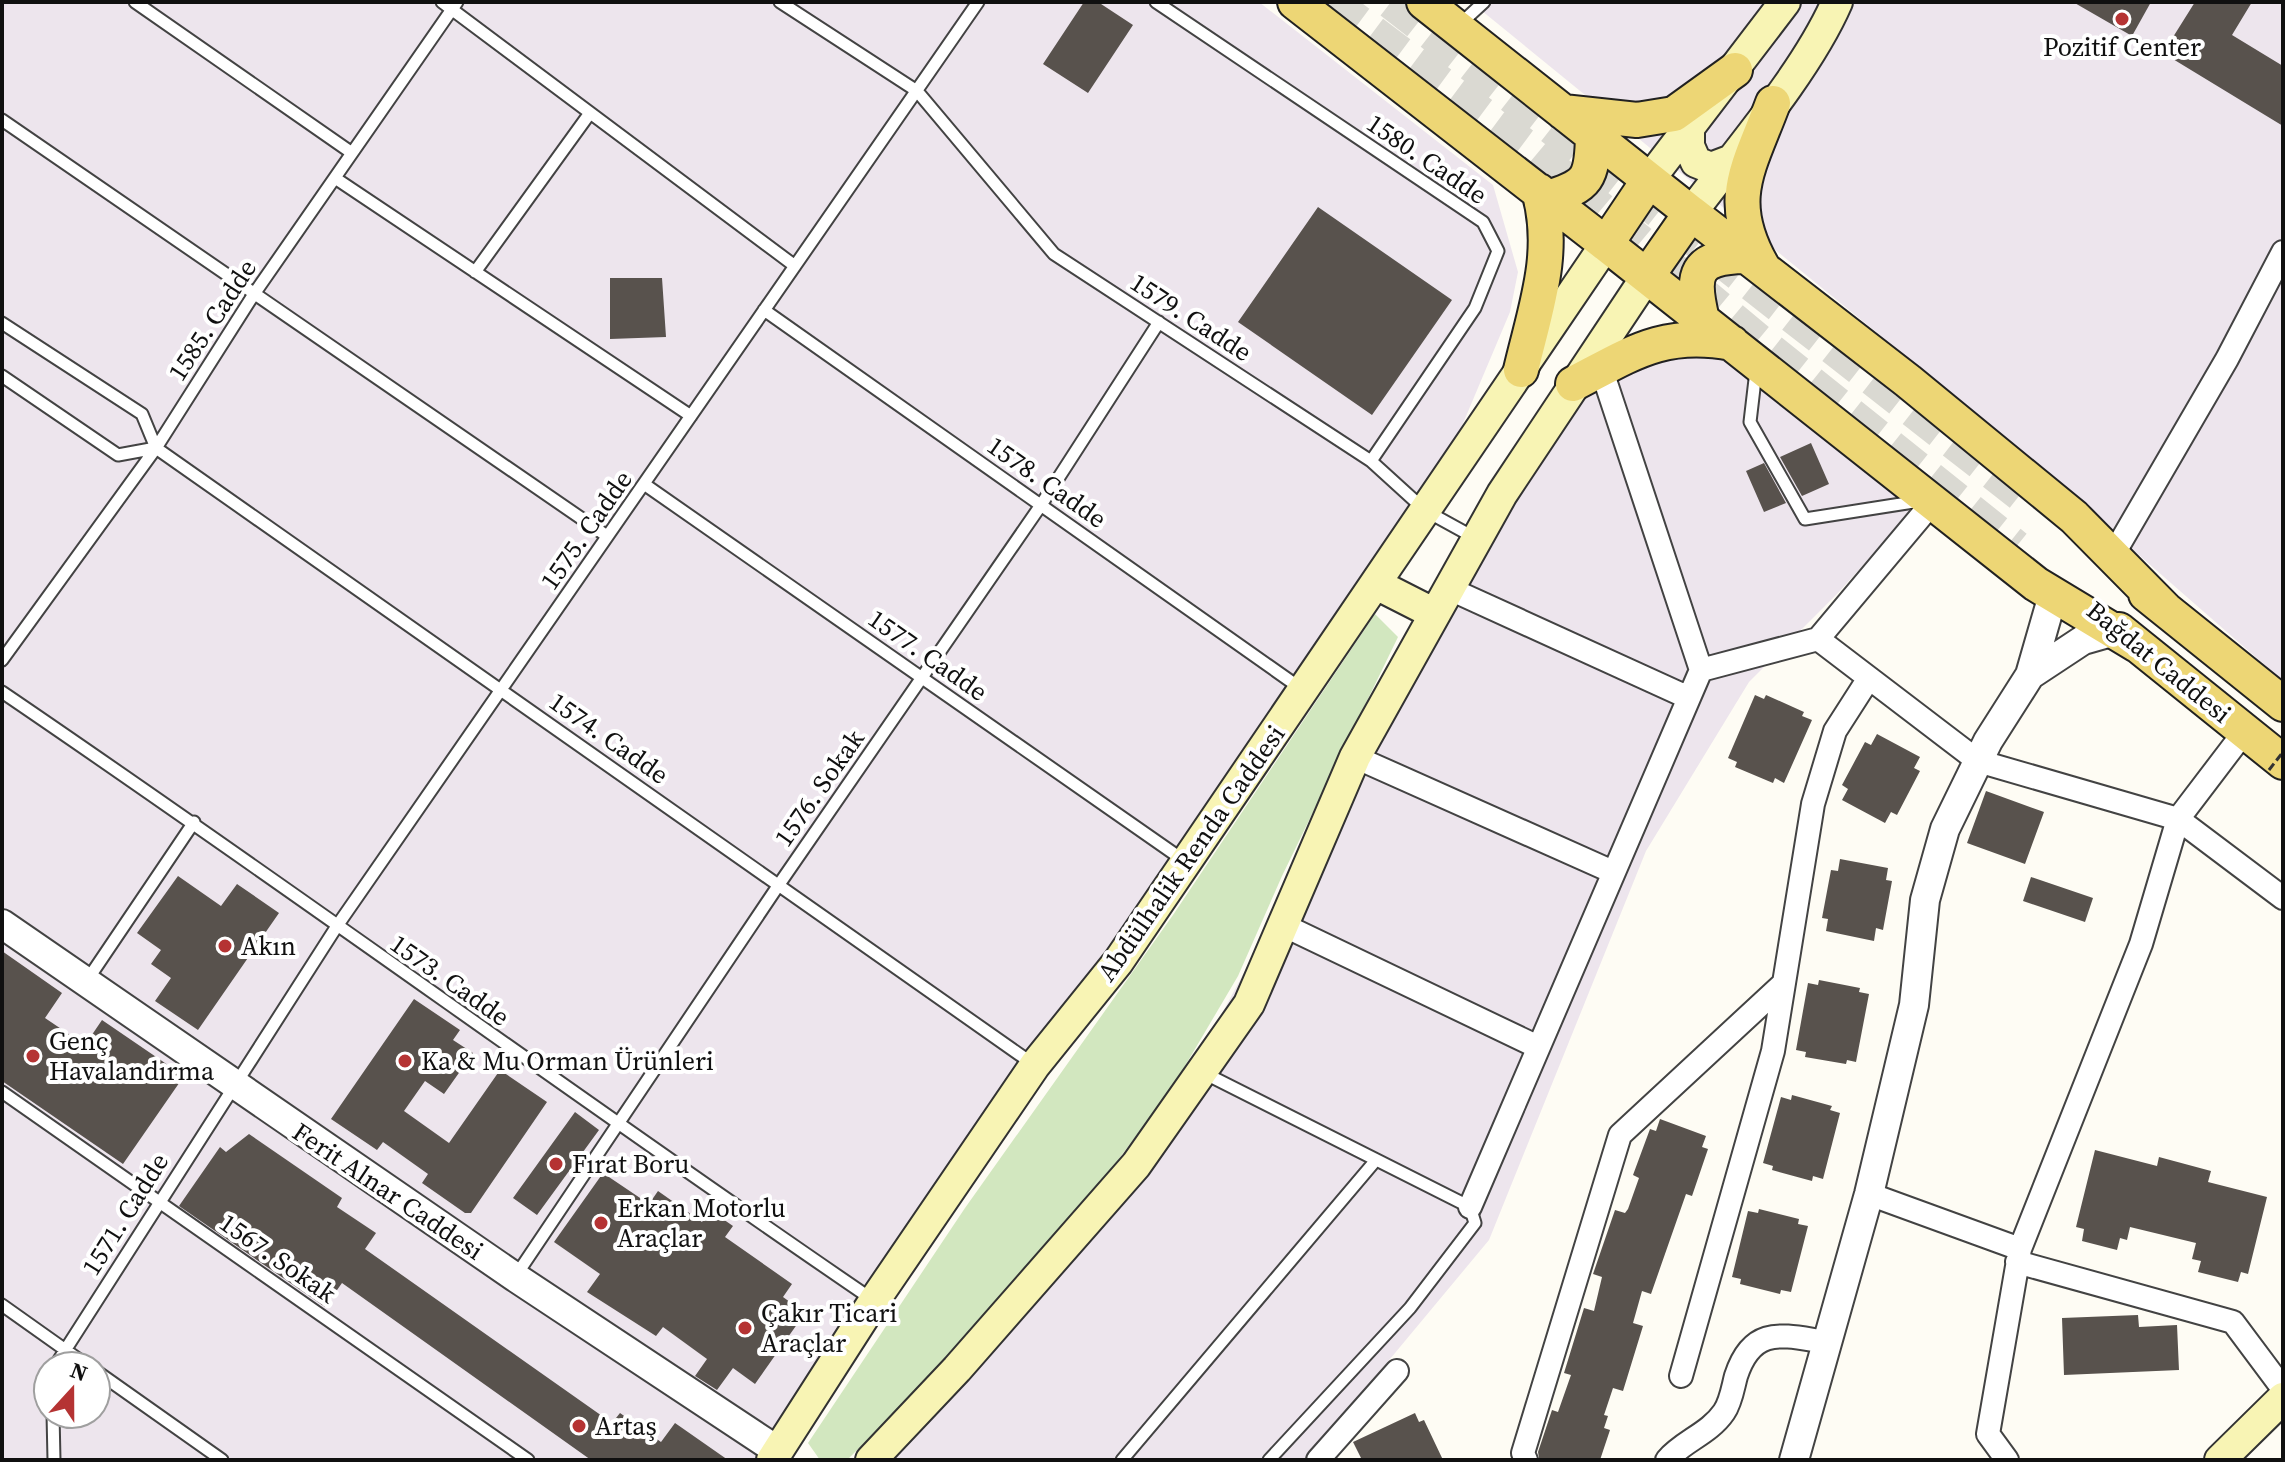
<svg xmlns="http://www.w3.org/2000/svg" width="2285" height="1462" font-family="'Source Serif 4',serif">
	<style>
		.industrial { fill: #ede5ed; fill-rule: evenodd }
		.green { fill: #d2e7bf }
		.building { fill: #58524d }
		.lines { fill: none; stroke-linecap: round; stroke-linejoin: round }
		.primary-tunnel { stroke: #dad9d2; stroke-width: 34; stroke-dasharray: 34 17; stroke-linecap: butt }
		.service-casing { stroke: #434343; stroke-width: 15 }
		.minor-casing { stroke: #434343; stroke-width: 26 }
		.tertiary-casing { stroke: #434343; stroke-width: 32 }
		.secondary-casing { stroke: #323232; stroke-width: 34 }
		.primary-casing { stroke: #212121; stroke-width: 38 }
		.service { stroke: #fff; stroke-width: 11 }
		.minor { stroke: #fff; stroke-width: 22 }
		.tertiary { stroke: #fff; stroke-width: 28 }
		.secondary { stroke: #f8f4b4; stroke-width: 30 }
		.primary { stroke: #edd675; stroke-width: 34 }
		.path-bridge { stroke: #323232; stroke-width: 3; stroke-dasharray: 8 4; stroke-linecap: butt }
		.poi-dot { fill: #b53333; stroke: #fff; stroke-width: 3 }
		.labels { text-anchor: middle; dominant-baseline: central; stroke-width: 8; stroke-linejoin: round; paint-order: stroke }
		.poi-label { font-size: 26px; fill: #101010; stroke: #fff; text-anchor: start }
		.street-label { font-size: 26px; fill: #101010; stroke: #fff }
	</style>
	<rect width="100%" height="100%" fill="#fefcf4"/>
	<path class="industrial" d="M2 2H1259L1493 185 1518 272 1510 312 1426 511 772 1460H2ZM48 1366H96V1414H48Z
		M1471 2H2283V681L1989 424Z
		M1681 353 1752 357 1832 399 1931 490 1837 594 1749 682 1646 851 1489 1240 1306 1460H891L1153 1141 1495 508 1585 399 1612 377Z"/>
	<path class="green" d="M1375 614 1398 637 1282 876 1238 976 1172 1088 1103 1180 949 1359 847 1460H820L808 1443 965 1208 1173 915Z"/>
	<path class="building" d="M1084 2H1098L1133 25 1088 93 1043 64Z
		M2073 2H2151L2132 36Z
		M2195 2H2252L2232 35 2283 66V126L2163 53Z
		M1318 207 1452 300 1372 415 1238 322Z
		M610 278H662L666 337 610 339Z
		M1811 443 1829 484 1802 496 1780 457Z
		M1764 463 1786 503 1764 512 1746 471Z
		M1755 695 1764 699 1766 695 1804 712 1802 716 1812 720 1784 783 1775 778 1773 783 1735 767 1737 762 1728 758Z
		M1877 734 1920 757 1914 768 1920 771 1897 815 1891 812 1885 823 1842 800 1848 789 1842 785 1865 742 1871 745Z
		M1986 791 2044 812 2025 864 1967 843Z
		M1840 859 1888 868 1886 880 1892 881 1883 930 1876 928 1874 941 1826 931 1828 919 1822 918 1831 870 1838 871Z
		M178 876 221 906 237 884 279 913 198 1030 155 1001 171 978 151 964 161 950 137 933Z
		M2031 877 2093 898 2085 922 2023 901Z
		M2 951 62 993 45 1018 85 1045 102 1020 184 1076 123 1164 2 1081Z
		M1819 980 1860 988 1859 992 1869 994 1856 1062 1847 1060 1846 1064 1805 1057 1806 1052 1796 1050 1808 983 1818 985Z
		M414 999 460 1030 453 1040 473 1053 444 1094 425 1081 404 1111 449 1143 500 1070 547 1102 471 1213H465L422 1183 428 1174 383 1142 377 1150 331 1119Z
		M1792 1095 1832 1106 1830 1110 1840 1113 1823 1179 1813 1176 1812 1181 1772 1170 1773 1166 1763 1163 1781 1097 1791 1100Z
		M575 1112 599 1130 537 1215 513 1198Z
		M1660 1119 1706 1136 1702 1147 1708 1149 1692 1196 1686 1194 1651 1294 1642 1291 1633 1323 1643 1326 1623 1391 1613 1388 1604 1415 1608 1416 1604 1428 1610 1430 1600 1460 1539 1458 1538 1452 1552 1410 1558 1412 1571 1375 1564 1373 1584 1308 1594 1311 1602 1277 1593 1274 1615 1210 1625 1213 1628 1209 1639 1178 1633 1175 1650 1129 1656 1131Z
		M249 1134 342 1198 337 1207 376 1233 365 1249 612 1423 620 1413 661 1442 675 1423 728 1460H591L342 1283 325 1307 179 1206 220 1147 226 1152Z
		M2095 1150 2157 1166 2159 1157 2211 1171 2208 1182 2267 1197 2248 1274 2241 1272 2238 1282 2198 1272 2201 1261 2192 1259 2196 1243 2130 1227 2127 1240 2120 1238 2117 1250 2082 1241 2084 1229 2076 1227Z
		M603 1173 649 1204 658 1191 702 1222 710 1210 733 1226 725 1237 792 1284 783 1297 805 1313 755 1384 733 1368 717 1390 695 1376 707 1359 663 1327 656 1336 587 1292 600 1274 554 1242Z
		M1759 1209 1799 1219 1798 1224 1808 1226 1791 1292 1781 1290 1780 1294 1740 1284 1741 1279 1732 1277 1748 1211 1758 1213Z
		M2138 1315 2139 1327 2177 1325 2179 1370 2064 1375 2062 1318Z
		M1415 1413 1419 1422 1424 1420 1443 1460H1362L1353 1442Z"/>
	<g class="lines">
		<path class="primary-tunnel" d="M1332 2 1528 148 1765 346 2016 547
			M1391 2 2030 502"/>
		<defs>
			<path id="service" d="M135 2 352 153
				M442 2 795 266
				M780 2 917 91 1054 254 1371 461 1426 511 1477 539
				M1156 2 1483 222 1498 251 1475 308 1371 461
				M1458 26 1484 2
				M2 120 607 536
				M335 178 691 416
				M475 272 590 113
				M764 310 1303 690
				M2 323 142 414 156 448
				M1756 371 1750 422 1805 519 1920 501
				M2 376 118 455 156 448
				M156 448 1033 1064
				M644 484 1186 862
				M2 660 156 448 254 294 457 2
				M2 692C295 891 581 1101 873 1300
				M86 982 194 822
				M1202 1072 1470 1207 1475 1223 1410 1308 1269 1460
				M2 1092 528 1460
				M515 1277 780 883 1041 505 1159 322
				M2 1305 88 1366
				M55 1366 337 926 978 2
				M96 1371 222 1460
				M53 1414 54 1460
				M1122 1460 1376 1160"/>
			<path id="minor" d="M1601 368 1701 670
				M1933 502 1818 639 1978 761 2178 819 2283 898
				M2113 555 2227 359 2283 252
				M1450 589 1687 697
				M1355 757 1613 872
				M1283 925 1538 1047
				M1869 1194 2020 1249
				M1470 1207 1701 670 1818 639
				M2017 1262 2233 1322 2283 1389
				M1681 1376 1773 1051 1813 804 1835 731 1869 678
				M1318 1460 1397 1371
				M1526 1460 1523 1453 1620 1135 1784 983
				M1667 1460C1683 1441 1709 1434 1724 1412 1731 1402 1733 1387 1736 1376 1753 1324 1784 1336 1827 1342
				M2007 1460 1988 1434 2020 1249 2141 944 2178 819 2245 731"/>
			<path id="tertiary" d="M2030 675 2083 640 2111 632
				M2 924 515 1277 778 1451
				M1794 1460 1869 1194 1914 1005 1925 900 1945 829 1988 741 2030 675 2053 595"/>
			<path id="secondary" d="M1689 129V146L1696 162 1711 168 1732 160
				M1649 180 1785 2
				M1691 213C1737 152 1807 71 1837 2
				M1376 584 1435 614
				M772 1460 874 1301 1035 1065 1118 962 1606 244
				M871 1460 957 1369 1136 1165 1249 1004 1355 757 1502 494 1647 276
				M2220 1460 2283 1398"/>
			<path id="primary" d="M1295 2 1606 244
				M1424 2 1691 213 1647 276
				M1563 112 1637 120 1674 114 1735 70
				M1649 180 1606 244 2036 584 2137 645
				M1547 198C1589 186 1592 178 1593 136
				M1691 213 1908 381 2074 517 2165 609
				M1762 266C1724 199 1749 168 1773 103
				M1702 320C1691 274 1694 257 1745 256
				M1521 370C1535 310 1557 253 1539 191
				M1573 384C1631 354 1663 330 1732 343
				M2146 594 2283 704
				M2119 630 2283 762"/>
		</defs>
		<use href="#service" class="service-casing"/>
		<use href="#minor" class="minor-casing"/>
		<use href="#tertiary" class="tertiary-casing"/>
		<use href="#secondary" class="secondary-casing"/>
		<use href="#primary" class="primary-casing"/>
		<use href="#service" class="service"/>
		<use href="#minor" class="minor"/>
		<use href="#tertiary" class="tertiary"/>
		<use href="#secondary" class="secondary"/>
		<use href="#primary" class="primary"/>
		<path class="path-bridge" d="M2269 770 2283 752"/>
	</g>
	<g class="poi-dot">
		<circle cx="2122" cy="19" r="8"/>
		<circle cx="225" cy="946" r="8"/>
		<circle cx="33" cy="1056" r="8"/>
		<circle cx="405" cy="1061" r="8"/>
		<circle cx="556" cy="1164" r="8"/>
		<circle cx="601" cy="1223" r="8"/>
		<circle cx="745" cy="1328" r="8"/>
		<circle cx="579" cy="1426" r="8"/>
	</g>
	<g class="labels">
		<g class="poi-label">
			<text x="2122" y="47" text-anchor="middle">Pozitif Center</text>
			<text x="241" y="946">Akın</text>
			<text x="49" y="1041">Genç<tspan x="49" dy="30">Havalandırma</tspan></text>
			<text x="421" y="1061">Ka &amp; Mu Orman Ürünleri</text>
			<text x="572" y="1164">Fırat Boru</text>
			<text x="617" y="1208">Erkan Motorlu<tspan x="617" dy="30">Araçlar</tspan></text>
			<text x="761" y="1313">Çakır Ticari<tspan x="761" dy="30">Araçlar</tspan></text>
			<text x="595" y="1426">Artaş</text>
		</g>
		<g class="street-label">
			<text transform="translate(1427 159) rotate(34)">1580. Cadde</text>
			<text transform="translate(1191 317) rotate(33)">1579. Cadde</text>
			<text transform="translate(212 320) rotate(-57)">1585. Cadde</text>
			<text transform="translate(1047 482) rotate(35)">1578. Cadde</text>
			<text transform="translate(586 530) rotate(-55)">1575. Cadde</text>
			<text transform="translate(928 655) rotate(35)">1577. Cadde</text>
			<text transform="translate(2159 662) rotate(39)">Bağdat Caddesi</text>
			<text transform="translate(609 738) rotate(35)">1574. Cadde</text>
			<text transform="translate(819 788) rotate(-55)">1576. Sokak</text>
			<text transform="translate(1191 853) rotate(-55)">Abdülhalik Renda Caddesi</text>
			<text transform="translate(450 980) rotate(35)">1573. Cadde</text>
			<text transform="translate(388 1191) rotate(34)">Ferit Alnar Caddesi</text>
			<text transform="translate(125 1214) rotate(-58)">1571. Cadde</text>
			<text transform="translate(278 1258) rotate(35)">1567. Sokak</text>
		</g>
	</g>
	<rect width="2285" height="1462" fill="none" stroke="#101010" stroke-width="8"/>
	<g transform="translate(72 1390) rotate(21)"><circle r="38" fill="#ffffff" stroke="#9f9f9f" stroke-width="2"/>
	<path d="M0-6L14 30L0 20L-14 30Z" fill="#b53333"/>
	<text y="-12" font-size="22" font-weight="bold" text-anchor="middle" fill="#101010">N</text>
	</g>
</svg>
